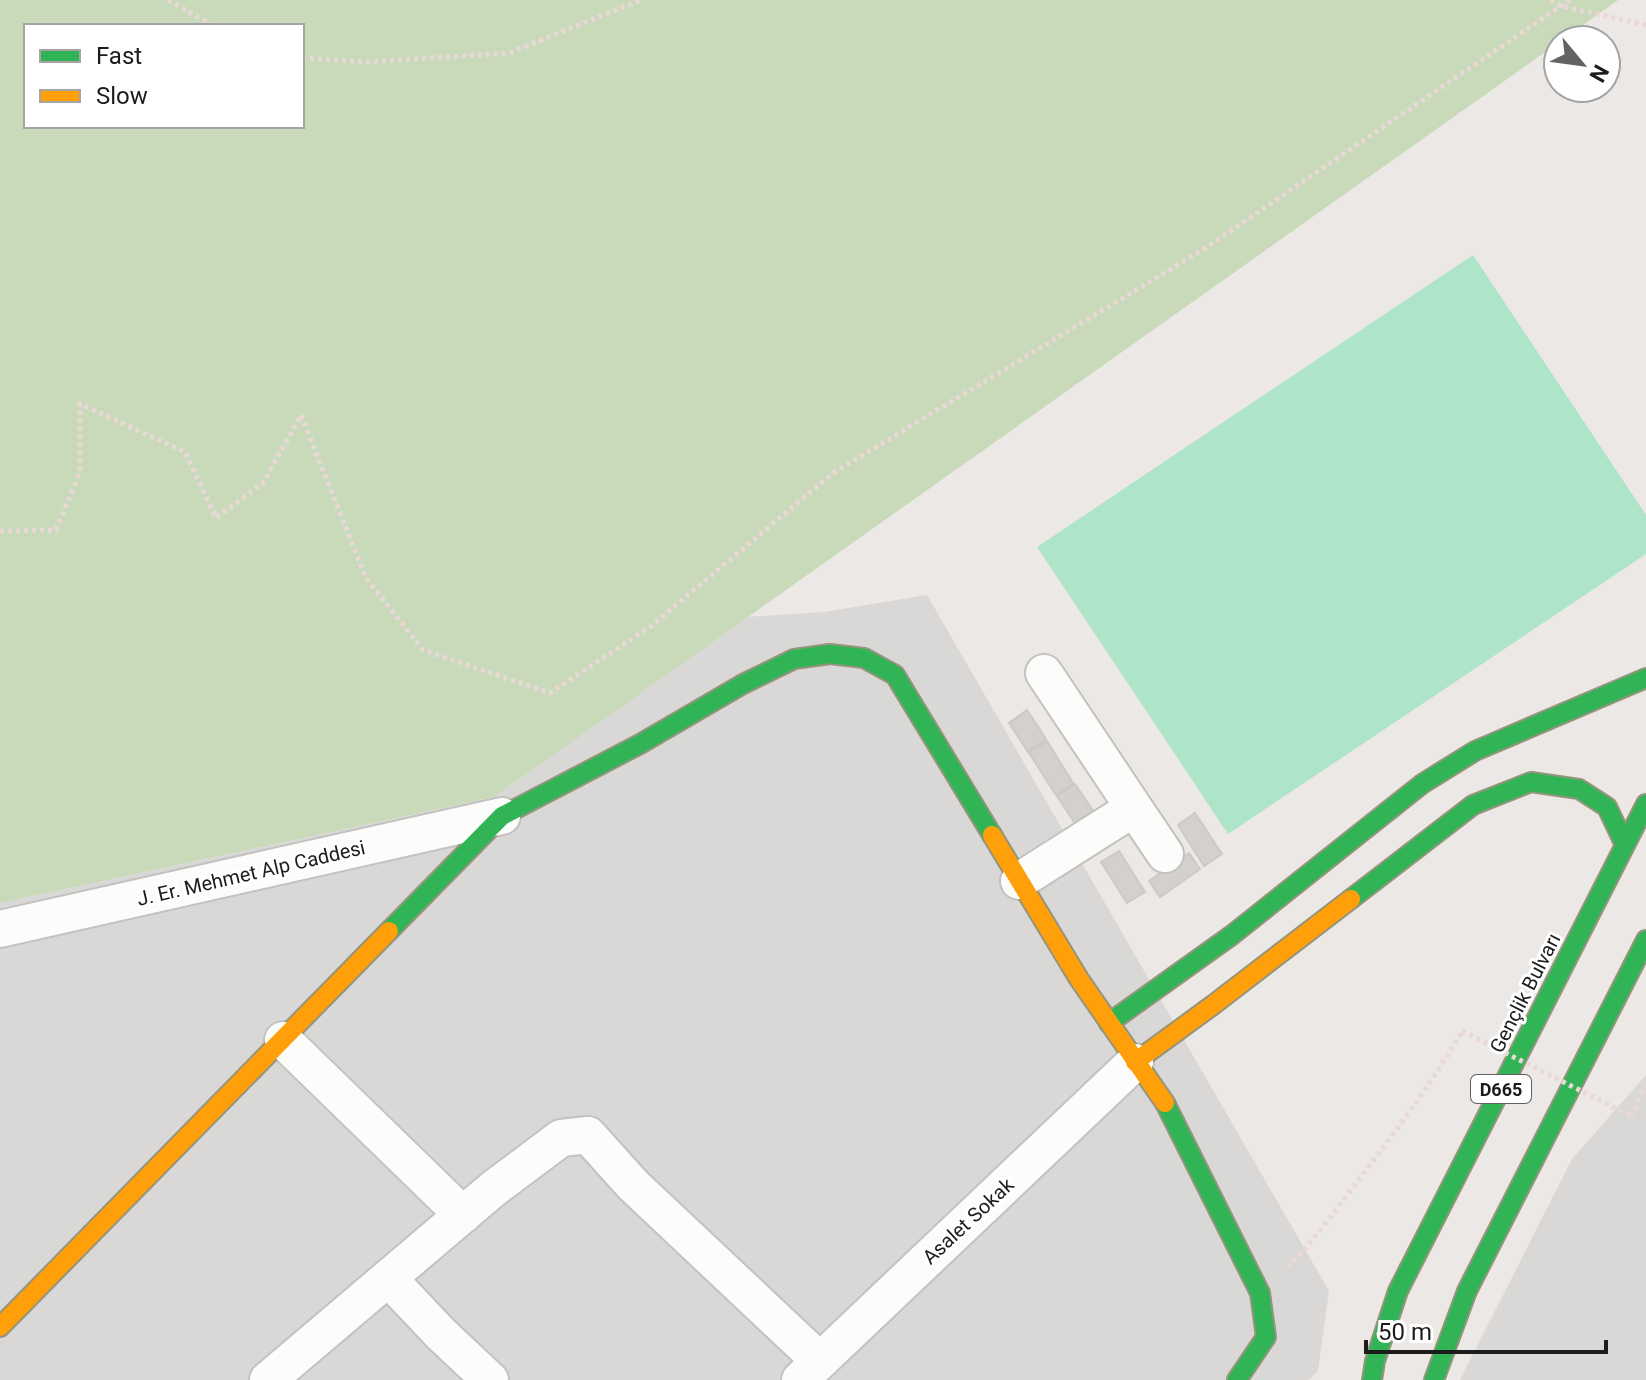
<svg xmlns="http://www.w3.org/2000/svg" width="1646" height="1380" font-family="Roboto,sans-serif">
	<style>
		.residential { fill: #dad8d6 }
		.forest { fill: #c8dab9; fill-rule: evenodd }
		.pitch { fill: #aee4c8 }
		.building { fill: #d3d0ce; stroke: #cec9c6; stroke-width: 2 }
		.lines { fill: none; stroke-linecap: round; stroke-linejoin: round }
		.street-casing { stroke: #c3c2c1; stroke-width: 40 }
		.fast-casing { stroke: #95947c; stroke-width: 22 }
		.slow-casing { stroke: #95947c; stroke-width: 22 }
		.path { stroke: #ead8d7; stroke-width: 5; stroke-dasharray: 4 4; stroke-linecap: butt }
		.street { stroke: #fcfcfb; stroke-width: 36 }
		.fast { stroke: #30b455; stroke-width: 18 }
		.slow { stroke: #ff9f0a; stroke-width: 18 }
		.path-bridge { stroke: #ead8d7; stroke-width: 5; stroke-dasharray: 4 4; stroke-linecap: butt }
		.labels { text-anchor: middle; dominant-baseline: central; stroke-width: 6; stroke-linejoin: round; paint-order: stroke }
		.shield { fill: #fff; stroke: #606060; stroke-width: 2 }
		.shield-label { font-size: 18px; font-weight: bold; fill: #1c1c1c }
		.street-label { font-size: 20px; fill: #1c1c1c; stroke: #fff }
	</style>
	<rect width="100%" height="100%" fill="#ebe8e5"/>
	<path class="residential" d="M927 595 1329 1291 1318 1371 1309 1380H0V903L494 797 746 617 824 612Z
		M1646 1075V1380H1460L1572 1159Z"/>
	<path class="forest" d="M0 0H1618L1562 40H1558V43L494 797 0 903ZM26 26H302V126H26Z"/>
	<path class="pitch" d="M1473 255 1646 515V554L1228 834 1037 547Z"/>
	<path class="building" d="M1027 710 1046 739 1028 752 1009 723Z
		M1047 741 1073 783 1056 795 1029 753Z
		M1075 784 1094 812 1076 825 1057 796Z
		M1195 813 1222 854 1204 866 1178 825Z
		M1119 851 1145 892 1127 903 1101 862Z
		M1189 853 1200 869 1160 897 1149 881Z"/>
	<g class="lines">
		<defs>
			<path id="street" d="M1134 808 1165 854
				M1019 881 1134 808 1044 673
				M0 929 502 816
				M283 1040 463 1215
				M388 1278 441 1334 490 1380
				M268 1380 493 1189 561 1138 588 1135 633 1185 820 1361
				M800 1380 1135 1062"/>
			<path id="fast" d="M1351 899 1473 805 1531 782 1579 789 1607 807 1625 845
				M389 931 502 816 640 744 743 684 794 659 830 654 864 658 895 675 992 835
				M1109 1023 1232 935 1422 784 1475 751 1646 678
				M1165 1103 1260 1293 1266 1337 1237 1380
				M1372 1380 1375 1361 1398 1291 1646 804
				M1434 1380 1467 1291 1646 940"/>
			<path id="slow" d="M992 835 1079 979 1165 1103
				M1135 1062 1213 1005 1351 899
				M0 1327 389 931"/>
		</defs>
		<use href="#street" class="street-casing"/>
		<use href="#fast" class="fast-casing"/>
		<use href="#slow" class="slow-casing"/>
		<path class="path" d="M168 0 214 26
			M1550 0 1561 6 1646 25
			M302 58 368 62 509 53 641 0
			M0 531 56 530 80 472V404L185 452 216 518 263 483 301 415 366 578 423 650 550 693 650 627 833 473 1204 249 1570 0
			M1631 1116 1646 1086
			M1287 1267C1313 1242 1335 1211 1357 1182 1394 1133 1431 1085 1462 1031"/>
		<use href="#street" class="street"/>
		<use href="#fast" class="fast"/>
		<use href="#slow" class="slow"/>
		<path class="path-bridge" d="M1462 1031 1631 1116"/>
	</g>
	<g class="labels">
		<rect class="shield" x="1471" y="1075" width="60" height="28" rx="6"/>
		<g class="shield-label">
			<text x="1501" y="1089">D665</text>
		</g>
		<g class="street-label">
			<text transform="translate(251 873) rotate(-13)">J. Er. Mehmet Alp Caddesi</text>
			<text transform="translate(1525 993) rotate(-63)">Gençlik Bulvarı</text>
			<text transform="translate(968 1221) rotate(-43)">Asalet Sokak</text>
		</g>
	</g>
	<rect x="24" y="24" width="280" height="104" fill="#ffffff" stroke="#a4a4a4" stroke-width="2"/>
	<rect x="40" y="50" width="40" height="12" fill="#30b455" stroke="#a4a4a4" stroke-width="2"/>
	<text x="96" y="64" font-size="24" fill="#1c1c1c">Fast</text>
	<rect x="40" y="90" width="40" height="12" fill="#ff9f0a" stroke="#a4a4a4" stroke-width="2"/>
	<text x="96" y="104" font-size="24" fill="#1c1c1c">Slow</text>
	<g transform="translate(1582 64) rotate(119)"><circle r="38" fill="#ffffff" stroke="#a4a4a4" stroke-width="2"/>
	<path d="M0-6L14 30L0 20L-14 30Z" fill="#646362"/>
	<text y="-12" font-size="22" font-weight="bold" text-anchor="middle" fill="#1c1c1c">N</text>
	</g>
	<path d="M1366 1340v12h240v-12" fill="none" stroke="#1c1c1c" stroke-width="4"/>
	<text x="1378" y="1340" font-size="24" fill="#1c1c1c" stroke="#ffffff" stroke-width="6" paint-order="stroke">50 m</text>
</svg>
